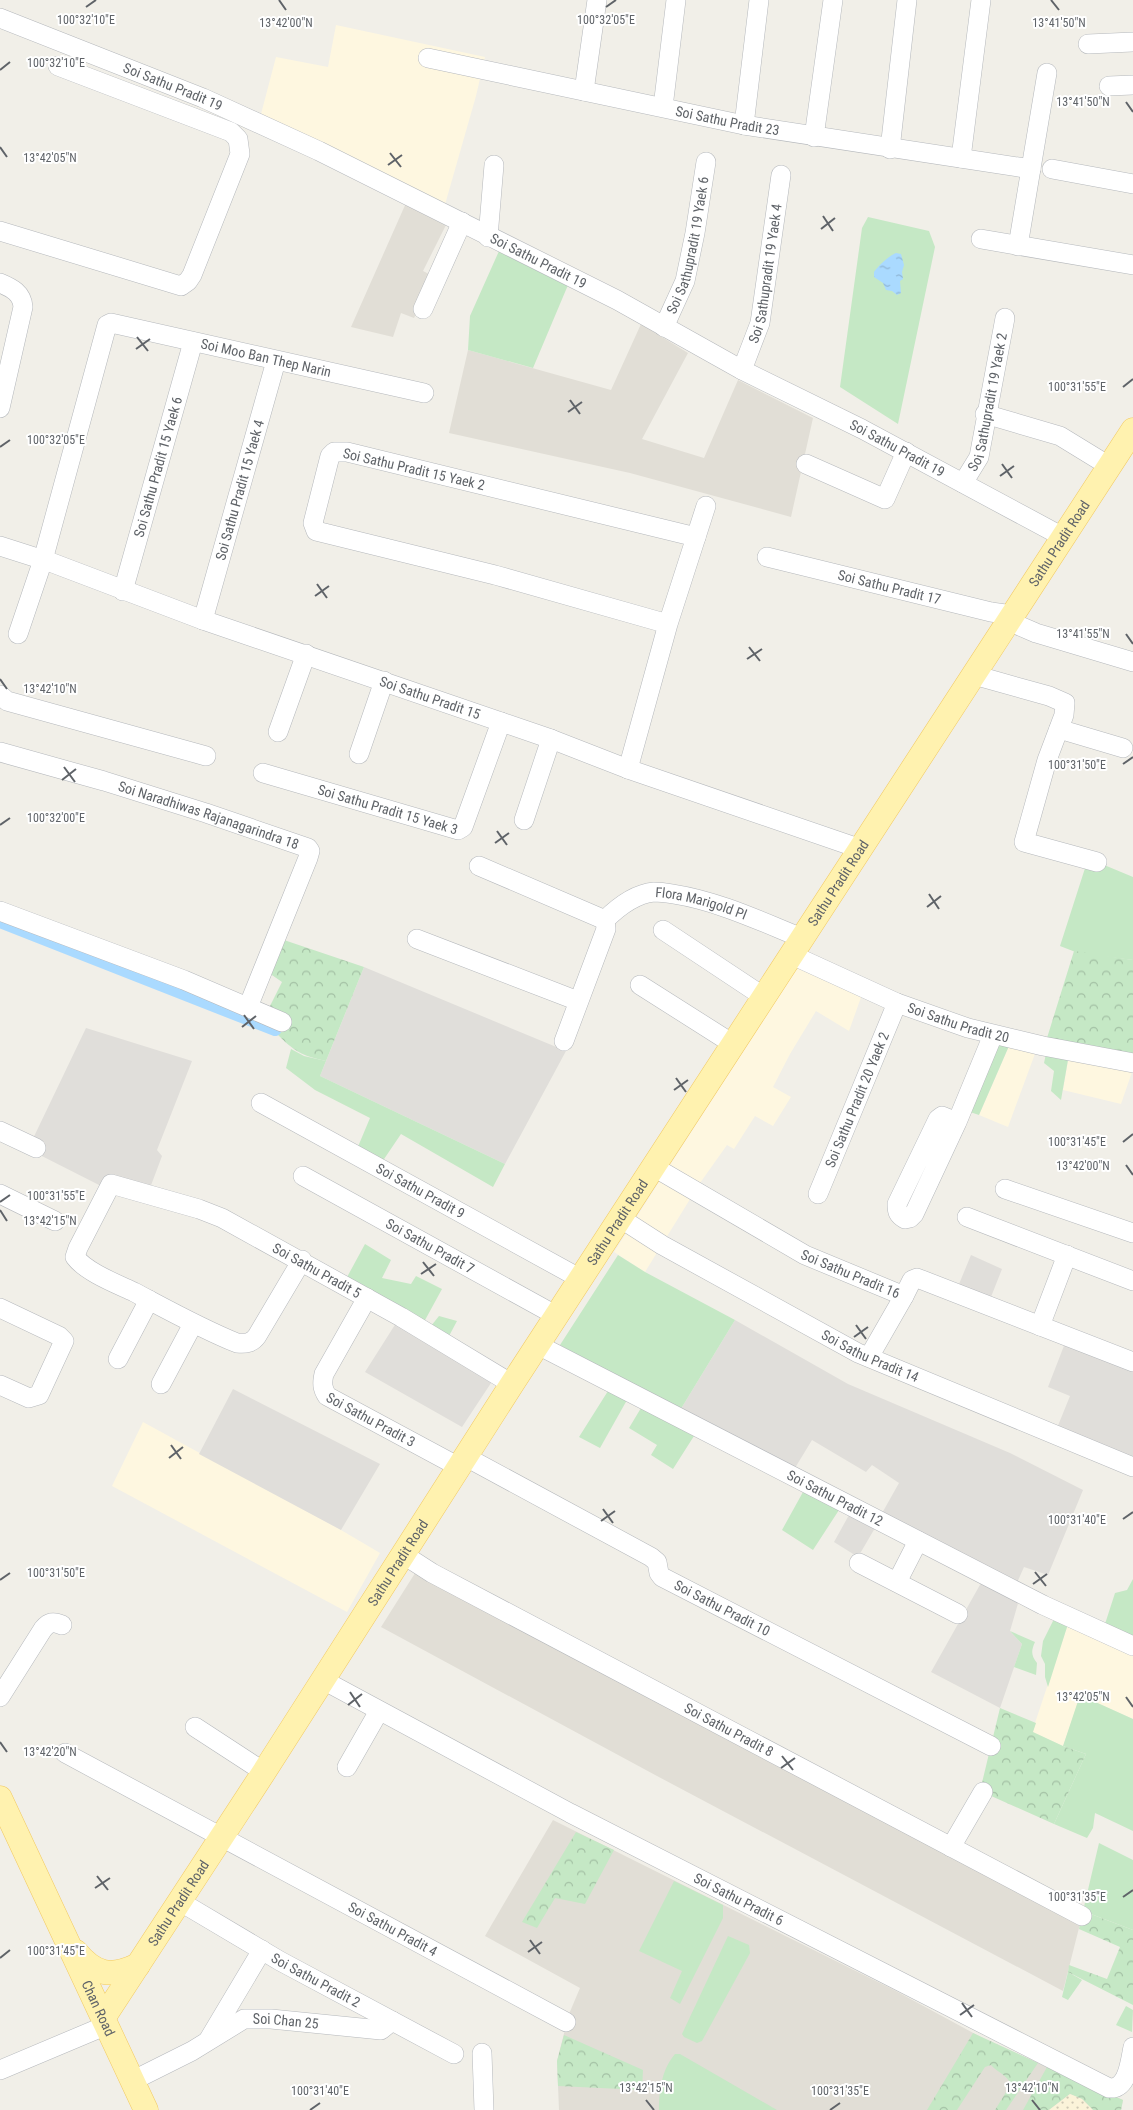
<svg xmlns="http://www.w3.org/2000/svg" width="1133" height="2110" font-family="'Roboto Condensed',sans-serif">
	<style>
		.commercial { fill: #fef7e0 }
		.industrial { fill: #e0deda }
		.education { fill: #e1ded6 }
		.green { fill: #c5e8c5 }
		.forest { fill: url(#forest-crowns) }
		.sand { fill: url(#sand-dots) }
		.water { fill: url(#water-ripples) }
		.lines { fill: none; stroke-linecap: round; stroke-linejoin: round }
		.canal { stroke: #aadaff; stroke-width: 14 }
		.minor-casing { stroke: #b5b8bc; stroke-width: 20 }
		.major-casing { stroke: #f2c960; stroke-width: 25 }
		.minor { stroke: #fff; stroke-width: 19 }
		.major { stroke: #fff2af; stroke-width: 24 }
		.ticks { fill: none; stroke: #5f6368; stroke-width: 2 }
		.labels { text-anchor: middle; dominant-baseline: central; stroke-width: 4; stroke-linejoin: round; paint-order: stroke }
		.street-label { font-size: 14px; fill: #5f6368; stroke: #fff }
		.ticks-label { font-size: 12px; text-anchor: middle; fill: #5f6368; stroke: #fff; stroke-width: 4; stroke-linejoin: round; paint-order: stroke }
	</style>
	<defs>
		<pattern id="forest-crowns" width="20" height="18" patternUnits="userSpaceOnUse" patternTransform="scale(1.25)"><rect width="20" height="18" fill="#c5e8c5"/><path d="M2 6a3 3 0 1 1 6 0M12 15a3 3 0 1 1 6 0" fill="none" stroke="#a3c0a4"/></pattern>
		<pattern id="sand-dots" width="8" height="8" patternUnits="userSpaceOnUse" patternTransform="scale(1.25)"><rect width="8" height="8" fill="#fbf3d9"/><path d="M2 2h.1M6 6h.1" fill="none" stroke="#cec8b4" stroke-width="1.8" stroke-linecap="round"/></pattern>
		<pattern id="water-ripples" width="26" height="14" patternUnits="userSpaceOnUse" patternTransform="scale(1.25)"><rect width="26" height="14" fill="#aadaff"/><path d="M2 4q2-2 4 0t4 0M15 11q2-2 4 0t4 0" fill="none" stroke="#8eb4d2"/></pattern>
	</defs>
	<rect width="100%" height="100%" fill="#f1efe8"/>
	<path class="commercial" d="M336 25 485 57 476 96 444 208 261 114 276 57 328 67Z
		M799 964 864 989 849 1031 816 1011 790 1054 773 1087 791 1097 773 1126 755 1116 734 1149 727 1145 700 1183 645 1272 614 1252Z
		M1009 1046 1036 1051 1008 1127 979 1115Z
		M1068 1060 1132 1072 1121 1104 1063 1090Z
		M143 1422 341 1530 380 1553 347 1612 112 1486Z
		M1068 1624 1133 1654V1719L1081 1696 1063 1746 1032 1732Z"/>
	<path class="industrial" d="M364 967 566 1051 505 1164 320 1076Z
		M86 1028 192 1061 157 1150 162 1156 150 1188 103 1187 28 1149Z
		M971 1255 1002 1269 989 1302 957 1289Z
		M398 1320 491 1376V1383L462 1427 365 1372Z
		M735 1320 848 1384 1010 1453 1083 1490 1048 1575 1024 1567 1016 1585 881 1515 899 1483 872 1465 866 1472 812 1440 795 1468 679 1412Z
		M1067 1338 1133 1367V1466L1055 1433 1070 1396 1048 1387Z
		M233 1389 380 1464 341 1530 199 1454Z
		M849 1515 875 1528 858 1557 834 1542Z
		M981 1583 1019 1600 1010 1631 1022 1644 1000 1708 931 1672Z"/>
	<path class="education" d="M406 203 446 225 423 271 435 277 414 318 401 313 393 337 351 327Z
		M641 324 688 353 642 439 704 458 738 380 813 418 791 517 630 473 449 433 468 350 611 390Z
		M417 1570 1081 1920 1063 1991 657 1776 381 1627Z
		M553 1820 894 1990 988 2041 1123 2100 1121 2110H559L557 2061 569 2014 580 1988 485 1936Z"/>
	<path class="green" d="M868 217 929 231 935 247 898 424 840 387 862 228Z
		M499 251 568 285 533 368 468 350 470 316Z
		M1087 862H1097L1133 877V960L1078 953 1060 946Z
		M995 1042 1009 1046 979 1115 967 1111Z
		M291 1049 304 1056 326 1061 320 1076 505 1164 493 1187 401 1134 380 1165 357 1149 370 1118 315 1090 286 1068Z
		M1046 1054 1068 1060 1061 1100 1051 1091 1054 1071 1044 1063Z
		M365 1244 391 1260 382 1278 411 1284 416 1276 442 1289 424 1322 346 1279Z
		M618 1255 645 1272 735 1320 679 1412 560 1345Z
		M439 1316 457 1321 449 1336 431 1326Z
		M608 1391 627 1400 600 1448 579 1437Z
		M641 1408 694 1436 673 1469 651 1455 657 1445 629 1428Z
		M803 1492 839 1510 813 1550 782 1530Z
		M1133 1579V1637L1105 1624 1115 1593 1127 1590Z
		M1055 1617 1068 1624 1048 1687 1045 1677V1664L1041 1656 1043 1641Z
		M1010 1631 1035 1642C1031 1651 1031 1655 1037 1663L1036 1675 1014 1667 1022 1644Z
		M1080 1695 1133 1719V1831L1095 1813 1093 1828 1087 1838 1054 1824 1086 1754 1063 1746Z
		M1099 1843 1133 1860V1930L1083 1911Z
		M674 1881 723 1905V1918L680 2004 670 1998 682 1971 639 1951Z
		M728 1936 749 1945 750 1953 702 2041 697 2043 684 2037 682 2034Z
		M1068 1972 1082 1980 1068 2000 1062 1997Z
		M1126 2006 1133 2010 1132 2032 1116 2025Z
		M675 2054H680L777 2110H659C659 2090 662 2069 675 2054Z"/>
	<path class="forest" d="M281 939 364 967 326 1061C302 1056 294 1051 277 1034L285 1017 269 1008 282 982 269 973Z
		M1074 951 1133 960V1056L1047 1038Z
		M1000 1708 1036 1723 1033 1732 1063 1746 1086 1754 1054 1824 980 1791Z
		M576 1832 614 1850 585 1904 555 1898 537 1928 522 1922Z
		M1083 1911 1133 1930V2005L1068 1972 1069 1965 1107 1979 1120 1947 1079 1929Z
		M973 2033 1038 2063 1006 2110H995L1011 2084C1007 2075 997 2072 991 2065L985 2067 957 2110H927Z
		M564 2035 643 2070 642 2090 558 2086 557 2061Z
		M1047 2067 1123 2100 1121 2110H1093L1082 2099 1070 2094 1049 2110H1023Z"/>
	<path class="sand" d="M1070 2094 1082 2099 1093 2110H1049Z"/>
	<path class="water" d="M896 253 901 254 904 265 902 272 903 279 900 281 901 293 897 295 892 291 886 290 883 283 874 277V272C878 266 890 255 896 253Z"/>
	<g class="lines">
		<path class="canal" d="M0 921 275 1029"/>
		<defs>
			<g id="minor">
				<path id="s1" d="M0 18 203 98 319 151 617 300 742 370 862 429 1063 537"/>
				<path d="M1088 44 1133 42"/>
				<path id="s2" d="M428 58 744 125 1031 169"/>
				<path d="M1109 86 1133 85"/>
				<path d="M584 91 597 0"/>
				<path d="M663 107 676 0"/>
				<path d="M744 125 759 0"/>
				<path d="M814 137 833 0"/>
				<path d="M890 149 907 0"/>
				<path d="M961 158 981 0"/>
				<path d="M1052 169 1133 184"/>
				<path d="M0 231 181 286 188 281 192 275 240 154 238 139 231 132 58 66"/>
				<path d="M488 237 494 165"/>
				<path d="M981 239 1133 265"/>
				<path d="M1018 246 1047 73"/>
				<path d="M0 283C12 288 22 293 23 307L0 408"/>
				<path d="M423 309 462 222"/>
				<path id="s3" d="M664 327 685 281 695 233 706 162"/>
				<path id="s4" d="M742 370 760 323 781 175"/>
				<path d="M985 414 1060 436 1109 466"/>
				<path d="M806 464 885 499 906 452"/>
				<path id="s5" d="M963 483 979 457 1005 318"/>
				<path d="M696 537 706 506"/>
				<path id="s6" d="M0 546 50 562 203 620 551 739 628 769 861 849"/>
				<path id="s7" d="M767 557 991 612 1012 615"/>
				<path id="s8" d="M123 591 193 342"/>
				<path id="s9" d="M203 620 276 361"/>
				<path d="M1008 621 1036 633 1133 662"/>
				<path id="s10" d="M18 634 43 560 107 325 111 323 424 393"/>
				<path d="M974 675 1049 696 1065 703 1064 715 1047 760 1024 842 1097 862"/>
				<path d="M0 695 7 701 206 756"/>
				<path d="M1059 729 1123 748"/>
				<path d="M278 732 306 654"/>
				<path id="s11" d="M0 752 104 781 206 813 308 848 310 851 308 858 248 1007"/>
				<path d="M359 754 384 681"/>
				<path d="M628 769 668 624 696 537 347 452H334L330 456 313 523 316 531 495 575 668 624"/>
				<path id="s12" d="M263 773 458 830 463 827 501 722"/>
				<path d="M524 820 551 739"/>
				<path d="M479 866 605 920 606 929 564 1041"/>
				<path d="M0 911 184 980 282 1022"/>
				<path id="s13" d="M605 920C618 907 634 894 654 892 659 892 667 893 673 894 718 901 760 921 802 938"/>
				<path d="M663 930 764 997"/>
				<path d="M417 939 578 1001"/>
				<path id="s14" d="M792 955 897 1003 968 1028 1043 1046 1133 1063"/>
				<path d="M640 985 733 1044"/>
				<path id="s15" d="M261 1103 581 1279"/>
				<path d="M957 1122 942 1116 938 1119 897 1204C897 1212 898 1215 905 1219L910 1218 914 1214 957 1122 993 1035"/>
				<path d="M0 1131 36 1148"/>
				<path id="s16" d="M654 1167 805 1255 904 1296 912 1280 917 1278 1133 1362"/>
				<path id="s17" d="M303 1176 557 1316"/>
				<path d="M1005 1189 1133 1233"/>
				<path d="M0 1194 55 1221"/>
				<path id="s18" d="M818 1194 897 1003"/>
				<path d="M967 1217 1133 1281"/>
				<path id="s19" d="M620 1218 662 1245 858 1353 1133 1467"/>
				<path id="s20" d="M302 1260 257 1336C252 1343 246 1344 237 1343 202 1329 168 1310 134 1292 117 1284 86 1272 75 1257L78 1248 111 1184 199 1209 222 1218 401 1317 512 1384"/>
				<path id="s21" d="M367 1298 324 1374C322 1383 322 1388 327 1396L459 1467"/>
				<path d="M0 1308 59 1336 64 1341 39 1395 29 1398 0 1385"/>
				<path d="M1040 1326 1067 1255"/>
				<path id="s22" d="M538 1345 1043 1605 1133 1646"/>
				<path d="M869 1357 904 1296"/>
				<path d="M118 1359 149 1300"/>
				<path d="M161 1384 193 1324"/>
				<path id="s23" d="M466 1457 651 1557 657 1562 659 1573 662 1577 991 1746"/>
				<path id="s24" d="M404 1555 432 1573 1082 1916"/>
				<path d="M859 1563 958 1614"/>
				<path d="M897 1582 918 1541"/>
				<path id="s25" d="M323 1680 570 1813 1109 2088C1128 2090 1130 2061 1133 2047"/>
				<path d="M0 1697 43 1629C49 1622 53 1621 62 1625"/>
				<path d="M195 1727 264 1772"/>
				<path id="s26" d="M65 1753 566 2022"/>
				<path d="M347 1767 379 1711"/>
				<path d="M951 1847 983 1792"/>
				<path id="s27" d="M179 1901 280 1961 454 2054"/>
				<path d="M209 2039 262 1950"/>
				<path d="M482 2053 484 2110"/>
				<path d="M0 2070 107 2025"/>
				<path id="s28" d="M132 2081 192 2051 244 2019H271L381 2030 392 2021"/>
			</g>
			<g id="major">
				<path id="s29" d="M0 1798 146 2110"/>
				<path d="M76 1952C95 1975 111 1978 138 1965"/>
				<path id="s30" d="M104 2017 264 1772 512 1384 1133 430"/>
			</g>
		</defs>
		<use href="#minor" class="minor-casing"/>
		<use href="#major" class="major-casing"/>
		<use href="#minor" class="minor"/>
		<use href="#major" class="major"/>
	</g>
	<path class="ticks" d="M279 0 286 10M1051 0 1059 10M86 7 96 0M606 7 616 0M0 70 10 62M1126 102 1133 112M0 147 7 157M390 153 401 167M388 165 402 155M823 216 833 231M821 229 835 218M137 337 148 351M136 349 150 339M1123 387 1133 379M570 400 580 414M568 412 582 402M0 447 10 440M1002 464 1012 478M1000 476 1014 466M317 584 327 598M315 596 329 586M1126 634 1133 644M749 647 760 661M747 659 762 649M0 679 7 689M1123 764 1133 757M64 767 75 782M62 780 76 769M0 825 10 818M497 831 507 845M495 843 509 833M929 894 939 909M927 907 941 896M244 1015 254 1029M242 1027 256 1016M676 1078 686 1092M674 1090 688 1080M1123 1142 1133 1134M1126 1165 1133 1175M0 1202 10 1195M0 1210 7 1221M423 1262 434 1276M421 1274 436 1264M856 1325 866 1339M854 1337 868 1327M171 1445 181 1459M169 1458 183 1447M603 1509 613 1523M1123 1519 1133 1512M601 1521 615 1511M1035 1572 1046 1586M0 1580 10 1573M1033 1584 1047 1574M350 1692 360 1707M1126 1697 1133 1707M348 1705 362 1694M0 1742 7 1752M782 1756 793 1770M781 1768 795 1758M97 1876 108 1890M95 1888 110 1878M1123 1897 1133 1890M530 1940 540 1954M528 1952 542 1942M0 1958 10 1950M962 2003 972 2017M960 2015 974 2005M646 2100 654 2110M1032 2100 1040 2110M310 2110 320 2103M830 2110 840 2103"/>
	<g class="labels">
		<g class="street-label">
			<text stroke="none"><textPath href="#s1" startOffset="186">Soi Sathu Pradit 19</textPath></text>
			<text stroke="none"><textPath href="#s2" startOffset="306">Soi Sathu Pradit 23</textPath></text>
			<text stroke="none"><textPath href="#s3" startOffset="86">Soi Sathupradit 19 Yaek 6</textPath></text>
			<text stroke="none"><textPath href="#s1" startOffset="591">Soi Sathu Pradit 19</textPath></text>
			<text stroke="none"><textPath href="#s4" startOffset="100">Soi Sathupradit 19 Yaek 4</textPath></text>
			<text stroke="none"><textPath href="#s10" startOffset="485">Soi Moo Ban Thep Narin</textPath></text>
			<text stroke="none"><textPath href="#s5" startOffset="86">Soi Sathupradit 19 Yaek 2</textPath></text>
			<text stroke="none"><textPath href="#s1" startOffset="996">Soi Sathu Pradit 19</textPath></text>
			<text stroke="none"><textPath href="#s8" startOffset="129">Soi Sathu Pradit 15 Yaek 6</textPath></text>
			<text transform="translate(414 469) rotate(13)">Soi Sathu Pradit 15 Yaek 2</text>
			<text stroke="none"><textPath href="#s9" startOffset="135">Soi Sathu Pradit 15 Yaek 4</textPath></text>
			<text stroke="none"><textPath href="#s30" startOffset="1756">Sathu Pradit Road</textPath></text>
			<text stroke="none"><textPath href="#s7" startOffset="126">Soi Sathu Pradit 17</textPath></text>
			<text stroke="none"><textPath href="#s6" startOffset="456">Soi Sathu Pradit 15</textPath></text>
			<text stroke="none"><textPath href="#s12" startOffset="130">Soi Sathu Pradit 15 Yaek 3</textPath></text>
			<text stroke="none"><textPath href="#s11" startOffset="218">Soi Naradhiwas Rajanagarindra 18</textPath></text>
			<text stroke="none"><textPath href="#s30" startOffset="1351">Sathu Pradit Road</textPath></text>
			<text stroke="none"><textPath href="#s13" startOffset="106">Flora Marigold Pl</textPath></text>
			<text stroke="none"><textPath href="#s14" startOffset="180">Soi Sathu Pradit 20</textPath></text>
			<text stroke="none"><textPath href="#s18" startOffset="102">Soi Sathu Pradit 20 Yaek 2</textPath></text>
			<text stroke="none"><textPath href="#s15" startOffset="182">Soi Sathu Pradit 9</textPath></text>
			<text stroke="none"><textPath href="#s30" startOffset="946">Sathu Pradit Road</textPath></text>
			<text stroke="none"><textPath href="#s17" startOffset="145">Soi Sathu Pradit 7</textPath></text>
			<text stroke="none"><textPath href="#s20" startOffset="601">Soi Sathu Pradit 5</textPath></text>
			<text stroke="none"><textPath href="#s16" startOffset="224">Soi Sathu Pradit 16</textPath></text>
			<text stroke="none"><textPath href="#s19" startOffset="286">Soi Sathu Pradit 14</textPath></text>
			<text stroke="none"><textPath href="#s21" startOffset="160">Soi Sathu Pradit 3</textPath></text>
			<text stroke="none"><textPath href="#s22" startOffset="334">Soi Sathu Pradit 12</textPath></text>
			<text stroke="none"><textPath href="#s30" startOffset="541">Sathu Pradit Road</textPath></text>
			<text stroke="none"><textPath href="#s23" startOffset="302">Soi Sathu Pradit 10</textPath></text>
			<text stroke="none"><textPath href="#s24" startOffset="369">Soi Sathu Pradit 8</textPath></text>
			<text stroke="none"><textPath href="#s25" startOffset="470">Soi Sathu Pradit 6</textPath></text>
			<text stroke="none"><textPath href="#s30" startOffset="136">Sathu Pradit Road</textPath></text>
			<text stroke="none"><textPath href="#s26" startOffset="372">Soi Sathu Pradit 4</textPath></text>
			<text stroke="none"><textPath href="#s27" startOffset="158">Soi Sathu Pradit 2</textPath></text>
			<text stroke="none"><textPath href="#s29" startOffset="232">Chan Road</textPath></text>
			<text stroke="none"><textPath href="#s28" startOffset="170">Soi Chan 25</textPath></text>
		</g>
	</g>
	<g class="ticks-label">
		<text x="606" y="24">100°32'05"E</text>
		<text x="86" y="24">100°32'10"E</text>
		<text x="286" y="27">13°42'00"N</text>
		<text x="1059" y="27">13°41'50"N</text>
		<text x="56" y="67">100°32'10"E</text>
		<text x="1083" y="106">13°41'50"N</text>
		<text x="50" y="162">13°42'05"N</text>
		<text x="1077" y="391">100°31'55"E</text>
		<text x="56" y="444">100°32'05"E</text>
		<text x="1083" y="638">13°41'55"N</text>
		<text x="50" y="693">13°42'10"N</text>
		<text x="1077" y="769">100°31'50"E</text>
		<text x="56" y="822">100°32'00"E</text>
		<text x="1077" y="1146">100°31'45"E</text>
		<text x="1083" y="1170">13°42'00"N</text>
		<text x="56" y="1200">100°31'55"E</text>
		<text x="50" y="1225">13°42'15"N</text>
		<text x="1077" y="1524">100°31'40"E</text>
		<text x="56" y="1577">100°31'50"E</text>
		<text x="1083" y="1701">13°42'05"N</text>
		<text x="50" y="1756">13°42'20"N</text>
		<text x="1077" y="1901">100°31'35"E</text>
		<text x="56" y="1955">100°31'45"E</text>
		<text x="646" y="2092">13°42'15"N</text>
		<text x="1032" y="2092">13°42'10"N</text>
		<text x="320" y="2095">100°31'40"E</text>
		<text x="840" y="2095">100°31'35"E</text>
	</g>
</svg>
